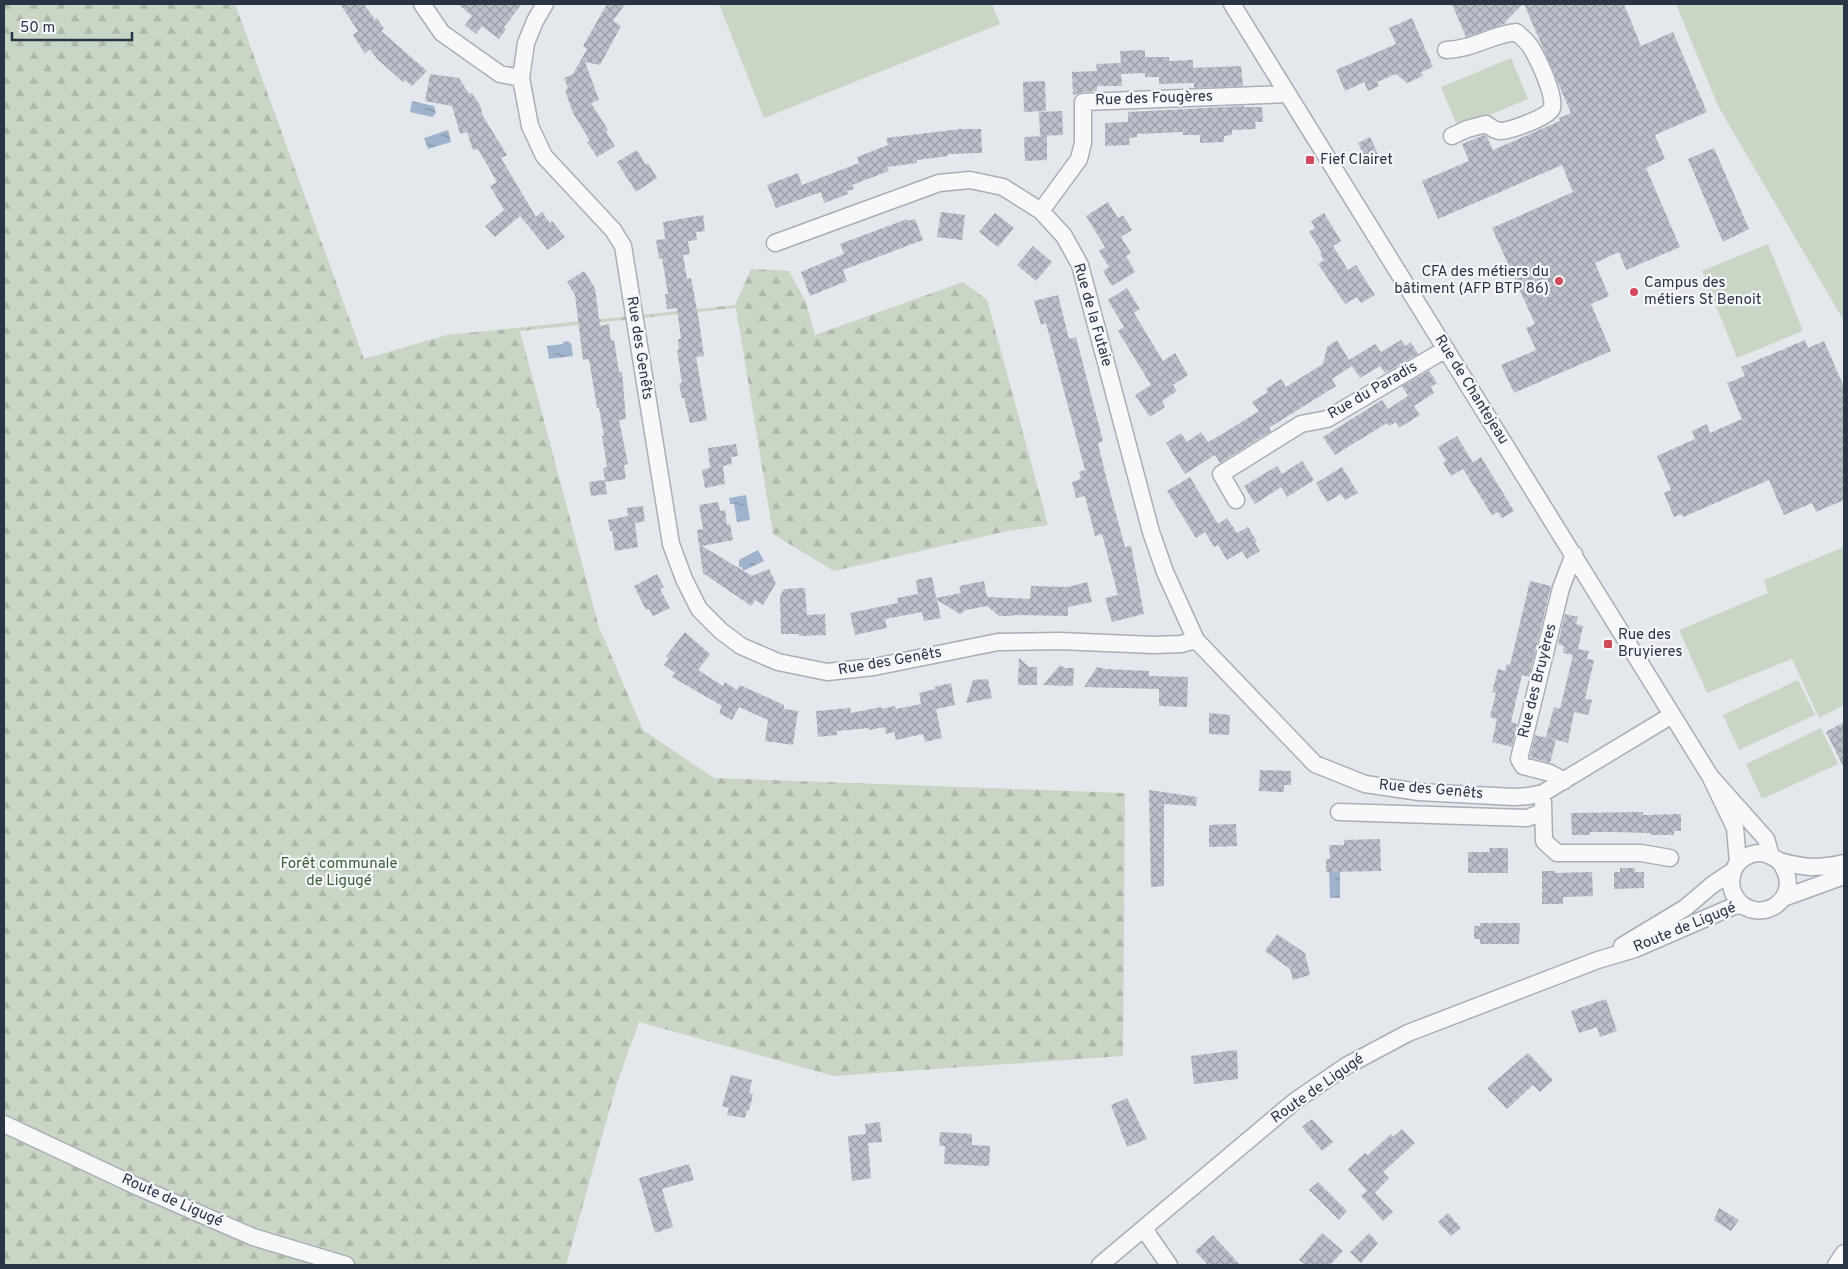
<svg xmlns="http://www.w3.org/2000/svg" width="1848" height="1269" font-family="Overpass,sans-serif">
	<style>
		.green { fill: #c9d6c5 }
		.forest { fill: url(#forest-firs) }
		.water { fill: url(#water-ripples) }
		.building { fill: url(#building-cross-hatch) }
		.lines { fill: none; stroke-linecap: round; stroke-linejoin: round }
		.minor-casing { stroke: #a9aeb7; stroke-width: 19 }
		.minor { stroke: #f7f8fa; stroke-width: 16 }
		.poi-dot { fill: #d1495b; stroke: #f4f6f9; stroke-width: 2 }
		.labels { text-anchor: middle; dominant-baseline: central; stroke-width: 4.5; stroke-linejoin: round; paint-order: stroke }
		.street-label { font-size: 15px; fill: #2b3445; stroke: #f4f6f9 }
		.poi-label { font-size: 15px; fill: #2b3445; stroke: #f4f6f9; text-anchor: start }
		.park-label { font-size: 15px; fill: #3f6138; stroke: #f4f6f9 }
	</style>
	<defs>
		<pattern id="forest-firs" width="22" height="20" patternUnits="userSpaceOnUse" patternTransform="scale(1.25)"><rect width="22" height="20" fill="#c9d6c5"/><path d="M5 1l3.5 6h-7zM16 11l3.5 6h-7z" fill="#adb8ab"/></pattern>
		<pattern id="water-ripples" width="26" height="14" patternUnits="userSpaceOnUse" patternTransform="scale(1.25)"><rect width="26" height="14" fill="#9fb4cc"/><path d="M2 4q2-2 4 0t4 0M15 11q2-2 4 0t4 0" fill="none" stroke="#8293a7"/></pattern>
		<pattern id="building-cross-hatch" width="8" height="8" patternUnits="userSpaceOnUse" patternTransform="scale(1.25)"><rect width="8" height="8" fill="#bbc0ca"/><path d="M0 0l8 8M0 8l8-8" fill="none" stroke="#989da6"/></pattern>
	</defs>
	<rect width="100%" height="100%" fill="#e4e7ec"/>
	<path class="green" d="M719 4H992L1000 24 764 118Z
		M1676 4H1844V321L1718 106Z
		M1511 58 1528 99 1458 128 1441 87Z
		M1768 244 1803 331 1737 358 1702 271Z
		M1844 547V705L1819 718 1792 659 1707 693 1679 630 1768 593 1764 580Z
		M1798 680 1815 715 1739 750 1723 715Z
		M1821 728 1838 764 1762 799 1746 764Z"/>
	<path class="forest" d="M4 4H235L364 359 447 335 735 305 751 269 789 271 806 302 815 335 963 282 987 300 1048 525 1007 531 834 571 773 534 736 308 520 331 599 627 643 730 714 778 1125 793 1123 1056 834 1076 639 1022 617 1083 566 1265H4Z"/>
	<path class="water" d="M412 101 434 106 436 113 432 117 410 112Z
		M448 130 451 142 428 149 424 138Z
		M569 341V343H571L573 356 549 359 547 346 563 344V342Z
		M746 495 750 520 737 522 734 504H730L729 498Z
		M758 550 764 561 743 571 742 567H739V560Z
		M1329 869H1340V898H1330Z"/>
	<path class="building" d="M340 4H364L375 20 377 18 384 29 381 31 427 71 412 86 405 80 403 82 377 59 370 49 365 54 353 35 358 31Z
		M458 4H522L504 27 506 29 499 39 482 26 476 34 465 25 472 16Z
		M607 4H625L613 21 621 26 600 65 585 62 599 100 591 103 608 130 606 132 615 146 597 157 587 142 590 141 573 113 565 90 568 88 564 78 573 74 587 49 583 46Z
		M1452 4H1523L1506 21V23L1466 37Z
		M1524 4H1624L1641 46 1673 32 1707 112 1655 135 1665 159 1646 168 1680 247 1626 270 1619 252 1595 263 1609 296 1591 304 1611 351 1514 393 1501 365 1536 350 1526 328 1535 324 1492 228 1573 192 1562 165 1438 219 1422 181 1469 161 1462 144 1484 135 1487 137 1493 150 1560 121 1559 118 1571 113Z
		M1412 18 1433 67 1421 72 1423 76 1407 83 1396 74 1377 82 1379 86 1368 91 1364 82 1345 91 1336 70 1396 44 1389 28Z
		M1145 50V57H1169V61L1193 60V68L1241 66 1243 86 1194 88V83L1159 84V77H1145V73L1121 74 1122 86H1097V91L1083 92 1073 95 1072 72 1097 71 1096 64 1121 63 1120 51Z
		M430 74 459 78 469 94 472 93 480 105 483 116 507 155 501 158 536 217 542 212 550 223 552 221 565 237 548 250 520 216 495 237 485 226 504 210 490 186 497 182 478 149 473 150 467 132 460 134 452 106 425 101Z
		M1045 81 1046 111 1024 112 1023 82Z
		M1244 106V107H1262L1263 122H1255L1256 129 1232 130V135L1224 136V142L1200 143V135H1183V132L1137 134V137L1129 138 1130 145 1105 146V123L1128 122V112Z
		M1062 111 1063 135 1040 136 1039 112Z
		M961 129H981L982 153 948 154V156L917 160V163L887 167 889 171 852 185 854 189 847 191 848 194 824 203 821 192 776 208 767 185 798 173 802 185 859 163 857 157 888 145 886 138Z
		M1047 136V160L1025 161 1024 137Z
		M1370 137 1378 154 1366 159 1358 143Z
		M1714 148 1749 229 1723 242 1688 159Z
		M637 150 646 165 648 163 657 178 636 192 617 162Z
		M1108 202 1118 218 1123 215 1132 230 1121 237 1131 253 1126 256 1135 272 1112 286 1103 271 1109 267 1099 251 1105 247 1086 216Z
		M941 212 965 215 962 240 937 237Z
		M995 213 1014 228 998 247 979 232Z
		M1324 213 1341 241 1333 246 1348 270 1356 265 1375 295 1361 303 1357 297 1345 304 1318 264 1324 260 1320 254 1322 253 1309 232 1315 228 1311 221Z
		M703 215 705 231 696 232 697 240 688 241 690 254 683 255 687 279 691 278 699 321 704 356 696 357 707 420 690 423 684 398H682L679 383H682L677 350H679L678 339H681L677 308 667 309 665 294H668L662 258 659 259 656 240 665 239 663 222Z
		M907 219 908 221 915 219 923 240 843 270 847 281 810 296 801 272 844 254 840 244Z
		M1033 246 1052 262 1036 281 1017 265Z
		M584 271 595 288 600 326 609 324 611 341 614 340 619 372H622L626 419 619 420 628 464 624 465 626 479 605 482 607 494 591 496 589 482 605 480 603 468 607 467 602 436H604L599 408H597L589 359 583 360 575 295 567 282Z
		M1127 288 1140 309 1134 313 1163 361 1175 353 1188 375 1173 385 1177 391 1162 401 1165 407 1150 417 1135 395 1151 385 1118 331 1124 327 1108 300Z
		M1058 295 1069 339 1076 337 1103 441 1098 443 1106 477 1125 547 1131 546 1144 614 1112 622 1105 598 1118 595 1102 534 1095 536 1085 496 1076 498 1072 482 1081 479 1079 472 1085 470 1046 323 1041 325 1034 301Z
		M1337 340 1349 360 1375 344 1381 352 1401 340 1405 346 1411 342 1418 354 1385 373 1380 366 1360 378 1352 366 1332 379 1336 386 1269 428 1271 431 1220 463 1215 455 1185 474 1166 443 1181 433 1187 442 1201 432 1208 442 1224 433 1259 411 1252 402 1268 392 1266 389 1281 379 1286 387 1323 364 1327 347Z
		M1805 340 1808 348 1824 341 1844 387V500L1816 512 1812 503 1784 515 1769 480 1683 517 1682 514 1674 517 1664 493 1671 490 1657 456 1695 439 1692 431 1707 424 1710 433 1742 419 1727 383 1745 376 1741 367Z
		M1429 371 1437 383 1431 387 1434 393 1414 406 1420 415 1399 428 1396 422 1389 426 1387 423 1335 455 1323 437 1382 400 1388 409 1408 396 1402 386Z
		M1457 436 1473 463 1451 476 1443 463 1446 461 1438 447Z
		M736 444 738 456 731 457 732 464 723 466 725 484 705 488 702 470 710 468 708 448Z
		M1481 457 1514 511 1502 518 1498 512 1492 515 1463 469Z
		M1302 461 1314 480 1287 497 1281 487 1255 504 1244 486 1277 466 1282 474Z
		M1342 467 1358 493 1345 500 1341 494 1327 502 1316 483Z
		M1190 477 1218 524 1227 518 1237 533 1248 527 1257 542 1255 543 1260 551 1247 559 1242 551 1227 560 1218 545 1214 547 1205 532 1196 538 1167 491Z
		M718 502 720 511 725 510 727 525 730 524 733 540 702 546 752 576 769 569 776 583 763 605 755 600 751 606 703 573 697 530 703 529 699 505Z
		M643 506 645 521 635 523 638 547 615 551 612 531H610L608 520 628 516 627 508Z
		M657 574 664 587 660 589 670 608 653 616 649 609 646 610 634 586Z
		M932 577 936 598 961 593 959 586 984 581 987 597 1030 599 1031 586 1068 587 1087 582 1092 602 1068 607V616L1014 615 1013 616H999L987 606 966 610 960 614 937 600 941 618 924 621 922 612 885 619 887 628 855 635 850 613 898 603 897 598 918 594 916 580Z
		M1530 581 1551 586 1529 677 1522 675 1511 722 1517 724 1512 747 1492 742 1497 719 1490 717 1496 693 1492 692 1498 669 1505 671 1507 664 1510 665Z
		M805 588 807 615 825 614 826 635 799 636V634H781L780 596 784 589Z
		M1565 614 1578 617 1576 624 1583 626 1578 649 1589 651 1587 659 1594 660 1585 699 1592 700 1588 715 1574 712 1568 743 1546 737 1554 707 1560 709 1573 655 1563 653 1564 646 1558 644Z
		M685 632 710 654 698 670 723 686 725 682 737 690 740 685 784 705V709L798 711 793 745 765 741 768 720 739 707 732 720 719 713 722 706 672 677 675 673 664 665 669 658 666 656Z
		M1019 658 1029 667H1037V685H1018Z
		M1060 665 1065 668H1074L1073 686 1043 685Z
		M1097 667 1105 669 1149 671V676L1188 677 1187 707 1159 706V689L1084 687Z
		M988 679 992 698 966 703 973 680Z
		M951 683 955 705 936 709 942 738 925 742 923 734 896 740 894 732 886 734 885 727 869 730V728L837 731V735L818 737 816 711 850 708 851 713 881 707 882 709 895 706 896 709 921 704 919 693 935 689 934 687Z
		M1209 713 1230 715 1229 735 1209 734Z
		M1844 722V768L1826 732Z
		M1535 735 1556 740 1550 763 1530 757Z
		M1260 770 1291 771V785H1284V792L1259 791Z
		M1149 790 1197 797 1196 806 1164 804V886L1151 887Z
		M1643 812V815L1681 814V831H1674V835H1650V833L1614 832H1590V835H1572L1571 813Z
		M1236 824 1237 846 1209 847V825Z
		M1380 839 1381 871 1326 872V859H1330L1329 845H1344V840Z
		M1489 848H1508V873H1468V852H1490Z
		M1620 868H1635V872H1644V888L1614 889V872H1620Z
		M1542 871H1555V873L1592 872 1593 896 1563 897V904H1542Z
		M1480 923H1520L1519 944H1480V939H1474V926H1480Z
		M1277 934 1305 953 1310 975 1293 980 1290 969 1265 951Z
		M1606 999 1617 1031 1600 1037 1597 1027 1579 1033 1571 1011Z
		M1237 1050 1238 1079 1194 1084 1191 1056Z
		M1528 1053 1553 1080 1540 1092 1533 1085 1507 1109 1487 1088Z
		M731 1075 752 1080 749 1093 753 1094 749 1111 747 1110 745 1118 727 1115 729 1108 722 1106Z
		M1127 1098 1147 1139 1127 1147 1111 1105Z
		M1312 1119 1333 1142 1322 1151 1302 1127Z
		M880 1122 882 1142 868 1143 871 1178 852 1181 848 1136 866 1134 865 1124Z
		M1402 1129 1415 1143 1383 1172 1389 1178 1375 1193 1393 1212 1383 1221 1361 1196 1367 1191 1348 1169 1365 1153 1368 1155 1391 1134 1393 1137Z
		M940 1132 972 1134V1145L990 1146 989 1166 944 1164 945 1146H939Z
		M689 1164 694 1180 662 1189 673 1227 655 1233 639 1178Z
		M1318 1182 1347 1211 1339 1220 1309 1190Z
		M1719 1208 1739 1220 1731 1231 1714 1220Z
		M1448 1213 1461 1228 1451 1236 1438 1222Z
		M1322 1233 1343 1251 1330 1265H1306L1299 1260Z
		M1369 1233 1378 1243 1361 1263 1350 1252Z
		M1213 1235 1240 1265H1208L1195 1251Z"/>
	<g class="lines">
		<defs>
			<path id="minor" d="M422 4 442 33 500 74 521 78
				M545 4 535 21 526 43 521 78 530 126 544 156 613 230 623 246 671 544 684 579 699 609 721 631 741 646 778 662 827 672 874 667 998 642 1059 641 1154 645 1181 644 1196 640 1315 764 1365 784 1419 792 1514 797 1529 796 1543 793 1672 715
				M1232 4 1710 776
				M1446 50C1474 49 1490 35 1516 32 1522 37 1528 42 1532 49 1539 61 1555 95 1552 108 1550 117 1509 131 1500 131 1493 130 1491 127 1486 124L1467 129 1452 136
				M1041 211 1079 159 1083 143V102L1288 94
				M775 243 939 183 970 180 1003 187 1041 211 1064 236 1080 265 1151 532 1165 572 1196 640
				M1236 500 1221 474 1301 424 1327 419 1446 349
				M1564 781 1550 773 1523 766 1519 759 1561 588 1574 554
				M1543 802 1544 841 1557 853H1641L1670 858
				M1339 812 1527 818 1543 812
				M1779 861C1808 897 1758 929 1736 898 1732 892 1730 884 1732 876 1734 862 1748 852 1762 853 1769 854 1774 858 1780 861 1788 864 1801 866 1810 867 1821 867 1833 866 1844 863
				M1738 862 1735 828 1710 776 1766 839 1771 856
				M1783 898 1844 876
				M1622 946 1685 908 1712 885 1733 871
				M4 1124 136 1186 253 1237 346 1265
				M1144 1229 1169 1265
				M1100 1265 1295 1101 1346 1066 1408 1033 1598 960 1635 949 1734 906 1743 905
				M1836 1265 1844 1253"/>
		</defs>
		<use href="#minor" class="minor-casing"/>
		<use href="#minor" class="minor"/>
	</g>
	<g class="poi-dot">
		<rect x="1305" y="155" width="10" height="10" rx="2.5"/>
		<circle cx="1559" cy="281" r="5"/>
		<circle cx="1634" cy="292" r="5"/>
		<rect x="1603" y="639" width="10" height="10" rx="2.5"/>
	</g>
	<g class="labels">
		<g class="street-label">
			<text transform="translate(1154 99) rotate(-2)">Rue des Fougères</text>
			<text transform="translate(1092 315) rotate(74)">Rue de la Futaie</text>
			<text transform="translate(639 348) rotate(81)">Rue des Genêts</text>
			<text transform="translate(1471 390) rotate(58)">Rue de Chantejeau</text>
			<text transform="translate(1373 391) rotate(-30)">Rue du Paradis</text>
			<text transform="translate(890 662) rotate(-10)">Rue des Genêts</text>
			<text transform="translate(1538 681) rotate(-76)">Rue des Bruyères</text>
			<text transform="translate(1431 790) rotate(5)">Rue des Genêts</text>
			<text transform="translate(1685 928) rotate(-22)">Route de Ligugé</text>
			<text transform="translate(1318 1089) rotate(-35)">Route de Ligugé</text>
			<text transform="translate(172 1201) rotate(24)">Route de Ligugé</text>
		</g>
		<g class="poi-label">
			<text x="1320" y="160">Fief Clairet</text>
			<text x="1549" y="272" text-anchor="end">CFA des métiers du<tspan x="1549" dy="17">bâtiment (AFP BTP 86)</tspan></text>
			<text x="1644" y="283">Campus des<tspan x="1644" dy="17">métiers St Benoit</tspan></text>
			<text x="1618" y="635">Rue des<tspan x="1618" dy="17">Bruyieres</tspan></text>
		</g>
		<g class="park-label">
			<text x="339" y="864">Forêt communale<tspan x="339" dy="17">de Ligugé</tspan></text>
		</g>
	</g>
	<rect width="1848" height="1269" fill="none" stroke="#2b3445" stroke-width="10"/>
	<path d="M12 32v8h120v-8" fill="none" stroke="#2b3445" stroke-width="2.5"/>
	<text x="20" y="32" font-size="15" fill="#2b3445" stroke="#f4f6f9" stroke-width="4" paint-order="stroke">50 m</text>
</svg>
